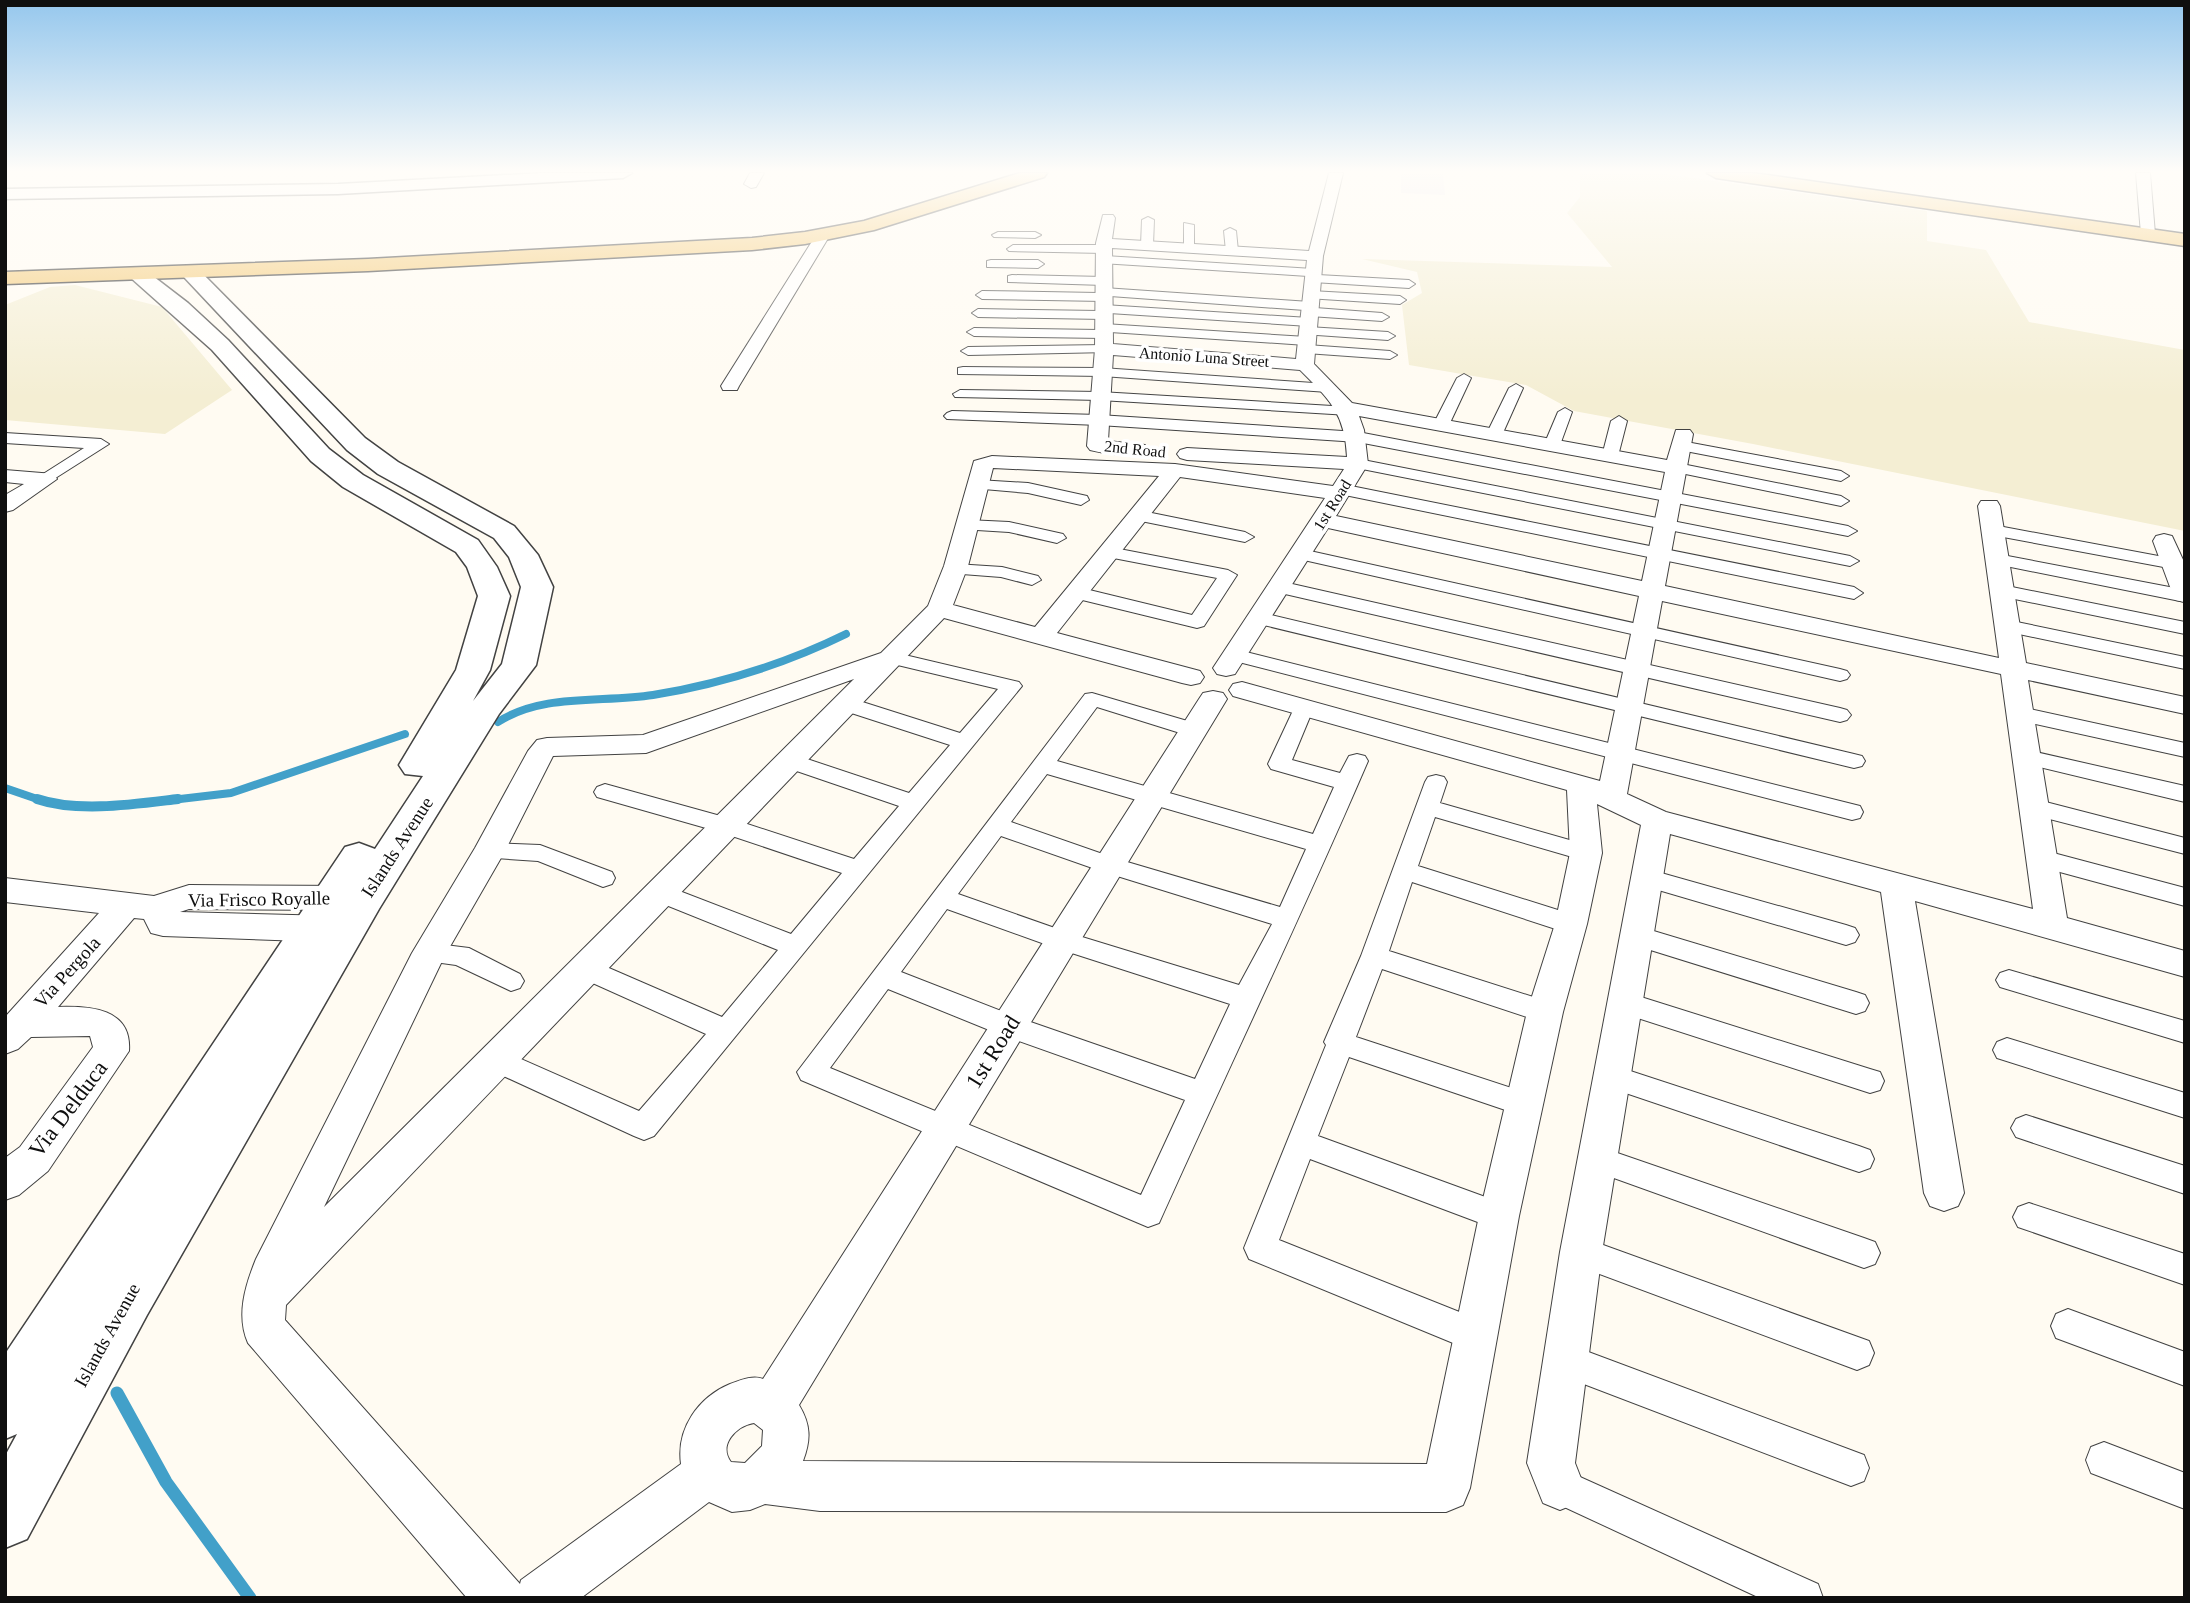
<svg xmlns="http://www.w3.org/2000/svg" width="2190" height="1603" font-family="Georgia,serif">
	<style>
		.industrial { fill: #ece4ed }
		.farmland { fill: #f4eed3 }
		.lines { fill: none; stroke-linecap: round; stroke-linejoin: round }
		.stream-far2 { stroke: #42a0c9; stroke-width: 8 }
		.stream-far1 { stroke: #42a0c9; stroke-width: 10 }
		.stream { stroke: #42a0c9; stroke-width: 13 }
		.pedestrian-casing { stroke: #424242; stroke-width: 2 }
		.minor-casing { stroke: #424242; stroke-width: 2 }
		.tertiary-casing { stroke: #424242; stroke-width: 3 }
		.primary-casing { stroke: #202020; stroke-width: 3 }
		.pedestrian { fill: #fff; fill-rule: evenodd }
		.minor { fill: #fff; fill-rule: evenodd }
		.tertiary { fill: #fff; fill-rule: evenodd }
		.primary { fill: #f3c66d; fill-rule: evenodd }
		.labels { text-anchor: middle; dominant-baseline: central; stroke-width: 7; stroke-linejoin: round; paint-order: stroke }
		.far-street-label { font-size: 16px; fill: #0f0f0f; stroke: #fff }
		.street-label { font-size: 19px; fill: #0f0f0f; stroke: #fff }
		.near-street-label { font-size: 23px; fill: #0f0f0f; stroke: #fff }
	</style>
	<rect width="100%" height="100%" fill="#fffbf2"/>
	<path class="industrial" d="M1401 173H1443L1445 195 1401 193Z"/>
	<path class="farmland" d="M1580 173H1659L1927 211V241L1986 250 2029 322 2185 350V531L1753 444 1574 411 1526 385 1409 365 1402 305 1422 293 1417 272 1362 259 1612 267 1567 213 1580 197Z
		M75 285 162 307 232 390 165 434 5 420V305L50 287Z"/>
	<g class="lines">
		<path class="stream-far2" d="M498 722C543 693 602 703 653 695 720 684 785 664 846 634
			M5 788 43 801
			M163 801 231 793 405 734"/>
		<path class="stream-far1" d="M37 799C78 813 136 804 178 799"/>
		<path class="stream" d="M117 1393 166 1482 250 1598"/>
		<defs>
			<path id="pedestrian" d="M1148 217 1154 220 1153 245 1147 248 1141 245 1142 220Z
				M1184 223 1194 225V250L1184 248Z
				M1230 228 1236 231 1238 251 1232 255 1226 251 1224 231Z
				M998 232H1035L1041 235 1035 238 994 237 992 235Z
				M1013 245H1104L1110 249 1104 253 1009 251 1007 249Z
				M1105 256 1313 269 1317 270 1318 275 1409 280 1415 284 1409 288 1313 282 1309 281 1308 276 1101 263V257Z
				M991 260H1038L1044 264 1038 268 987 267V261Z
				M1012 275 1104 277 1110 281 1104 285 1008 282V276Z
				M1104 288 1310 302 1315 303V308L1382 313 1389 317 1382 321 1310 316 1305 315V310L1110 296 1104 301 982 299 976 295 982 291 1098 293 1100 289Z
				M1311 291 1400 296 1406 300 1400 304 1307 298 1305 295Z
				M1104 305 1309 318 1316 322 1309 326 1109 313V318L1104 319 978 317 972 313 978 309 1099 311V306Z
				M1104 324 1307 337 1314 341 1307 345 1390 351 1397 355 1390 359 1306 353 1299 349 1306 345 1110 332 1109 337 1104 338 974 336 967 332 974 328 1099 330V325Z
				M1308 327 1388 332 1395 336 1388 340 1303 334V328Z
				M1104 345 1109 346V352L968 355 961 351 968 347Z
				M963 367 1102 368 1328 384 1335 388 1328 392 1102 376 958 374V368Z
				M1464 374 1471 378 1449 425 1441 430 1436 428 1433 425 1457 378Z
				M1516 384 1523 388 1502 435 1494 440 1489 438 1486 435 1509 388Z
				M960 390 1100 392 1349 407 1356 411 1349 415 1100 400 955 397 953 394Z
				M1565 408 1572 412 1560 445 1552 450 1546 448 1544 445 1558 412Z
				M952 411 1099 415 1358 432 1848 526 1857 531 1848 536 1358 442 1099 425 947 419 944 416 947 413Z
				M1619 416 1627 421 1618 456 1610 461 1604 459 1602 456 1611 421Z
				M5 433 101 439 109 444 46 484 38 479 40 476 84 448 5 443Z
				M1681 441 1841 471 1849 476 1841 481 1675 449 1673 446Z
				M1358 459 1850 556 1859 561 1850 566 1352 467 1350 464Z
				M1677 463 1841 496 1849 501 1841 506 1671 471 1669 468Z
				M978 480 1028 483 1087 496 1089 500 1081 505 1028 493 972 488 970 485Z
				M1341 484 1854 587 1863 593 1854 599 1335 493 1333 489 1335 485Z
				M1137 510 1245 532 1254 537 1245 542 1131 519 1128 515 1131 511Z
				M967 520 1009 522 1063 534 1066 538 1057 543 1009 532 961 529 958 525 961 521Z
				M1993 525 2185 561V571L1987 534 1984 530Z
				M1109 547 1228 570 1237 575 1204 626 1197 628 1070 597 1068 593 1077 587 1192 615 1217 578 1103 556 1100 552Z
				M1301 549 1840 669 1847 671 1850 675 1847 679 1840 681 1295 558 1292 554Z
				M1997 554 2185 590V602L1991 563 1988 559Z
				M955 564 1002 567 1038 576 1041 580 1032 585 1001 577 949 573 946 569 949 565Z
				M1279 581 1840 708 1847 710 1851 715 1847 720 1840 722 1272 591 1270 587Z
				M2002 585 2185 622V634L1995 595 1993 591Z
				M1258 612 1854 754 1862 756 1865 761 1862 766 1854 768 1251 622 1248 618Z
				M2007 620 2185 657V669L2000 630 1997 626 2000 622Z
				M1234 649 1852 804 1860 806 1863 812 1860 818 1852 820 1227 659 1224 655 1227 651Z
				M892 652 1019 682 1022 686 654 1136 644 1140 634 1136 486 1068 482 1060 486 1052 496 1048 639 1111 706 1034 577 976 573 969 577 962 586 959 595 962 722 1017 778 950 651 899 648 893 651 887 660 884 669 887 791 934 842 873 720 832 597 797 594 792 597 787 605 784 735 820 854 859 899 806 782 766 779 761 782 756 790 754 798 756 909 793 950 745 839 709 836 704 839 699H853L960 733 998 689 885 662 882 658 885 654Z
				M1092 693 1201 725 1204 730 1201 735 1193 737 1097 707 1057 761 1313 834 1334 787 1271 769 1268 764 1297 702H1311L1314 707 1292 760 1340 773 1349 756 1357 754 1365 756 1368 761C1301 917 1228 1069 1159 1223L1148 1227 801 1080 797 1072 1085 694ZM1047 774 1306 849 1280 907 1117 859 1011 822ZM1001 836 1101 871 1272 924 1239 985 1069 933 958 894ZM947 909 1053 947 1230 1004 1195 1079 1019 1018 901 972ZM888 989 999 1034 1185 1100 1141 1195 830 1068Z
				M2020 707 2185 743V757L2013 719 2009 714 2013 709Z
				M2027 750 2185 786V802L2019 762 2016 757 2019 752Z
				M1436 775 1444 777 1447 782 1440 803 1594 847 1598 853 1594 859 1586 861 1435 817 1418 866 1580 917 1584 924 1580 931 1571 934 1412 882 1389 951 1555 1004 1558 1012 1555 1020 1545 1023 1382 969 1356 1037 1536 1096 1540 1105 1536 1114 1526 1117 1349 1057 1318 1136 1510 1206 1515 1216 1510 1226 1499 1230 1310 1159 1279 1240 1487 1323 1492 1335 1487 1347 1475 1352 1249 1259 1244 1248 1326 1045 1324 1042 1361 956 1425 782 1428 777Z
				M2034 799 2185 838V854L2026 813 2023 807 2026 801Z
				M489 843 540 845 612 872 615 878 612 884 603 887 538 861 481 857 477 851 481 845Z
				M2042 850 2185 888V906L2034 865 2030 859 2034 853Z
				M1647 869 1846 925 1855 928 1859 935 1855 942 1846 945 1638 884 1635 878 1638 872Z
				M1637 926 1856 992 1865 995 1869 1003 1865 1011 1856 1014 1628 943 1624 936 1628 929Z
				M429 943 469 948 520 974 524 981 520 988 511 991 456 965 420 960 416 953 420 946Z
				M2009 970 2185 1021V1043L2000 987 1996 980 2000 973Z
				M1625 992 1870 1069 1880 1072 1884 1081 1880 1090 1870 1093 1616 1011 1612 1003 1616 995Z
				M2007 1038 2185 1093V1118L1997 1058 1993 1050 1997 1042Z
				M1612 1065 1859 1146 1870 1150 1874 1159 1870 1168 1859 1172 1602 1085 1598 1077 1602 1069Z
				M2026 1115 2185 1166V1194L2016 1137 2011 1128 2016 1119Z
				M1597 1146 1864 1238 1875 1242 1880 1253 1875 1264 1864 1268 1586 1168 1582 1159 1586 1150Z
				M2029 1203 2185 1254V1285L2018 1227 2013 1217 2018 1207Z
				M1581 1237 1869 1341 1874 1353 1869 1365 1857 1370 1570 1263 1565 1252 1570 1241Z
				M2068 1309 2185 1352V1386L2056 1338 2051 1326 2056 1314Z
				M1567 1344 1864 1455 1869 1468 1864 1481 1851 1486 1555 1373 1550 1361 1555 1349Z
				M2104 1442 2185 1473V1509L2091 1473 2086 1460 2091 1447Z
				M1560 1468 1818 1584 1823 1598H1760L1547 1499 1542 1486 1547 1473Z"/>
			<path id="minor" d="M750 173H764L756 187 751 188 744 184Z
				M1329 173H1343L1323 256 1314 364 1352 403 1667 460 1676 430H1690L1693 434 1665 586 1999 658 1978 506 1981 501H1997L2000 506 2026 663 2185 697V714L2028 680 2067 918 2185 951V977L1915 901 1964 1193 1958 1206 1944 1211 1930 1206 1924 1193 1881 892 1670 834 1602 1252 1575 1463 1584 1486 1577 1503 1560 1510 1543 1503 1527 1463 1560 1252 1641 825 1597 804 1602 853 1587 924 1563 1012 1519 1216 1470 1488 1463 1505 1446 1512 820 1511 765 1504 750 1510 732 1512 709 1502 581 1598H467L248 1343C236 1316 245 1286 256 1259L412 953 475 848 528 751 537 740 547 738 643 735 881 653 928 606 944 566 974 461 992 456 1175 464 1333 486 1344 469 1187 460 1180 458 1177 454 1180 450 1187 448 1347 457C1345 413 1329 399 1300 370L1113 355 1108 441 1145 445 1148 449 1145 453C1129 457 1106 454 1090 450L1087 446 1095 349 1096 243 1103 215H1113L1115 218 1112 239 1309 251ZM1112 248 1307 260 1296 359 1113 344ZM1359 416 1665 472 1642 581 1336 516 1368 464 1364 430ZM993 468 1159 476 1035 627 953 605 968 566ZM1180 477 1325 498 1213 668 1217 674 1226 676 1235 674 1328 528 1639 596 1600 781 1242 682 1233 684 1229 690 1233 696 1567 790 1570 853 1555 924 1527 1012 1479 1216 1427 1464 803 1461C811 1440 811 1425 799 1405L1227 699 1223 693 1213 691 1203 693 1199 699 763 1379C753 1375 741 1380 730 1384 699 1397 676 1428 681 1464L521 1580 520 1584 285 1320 286 1305 944 618 1182 683 1191 685 1200 683 1204 677 1200 671 1057 633ZM1662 601 2001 674 2033 909 1666 812 1627 794ZM854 679 324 1207 444 957 505 851 553 756 646 753ZM754 1423 763 1430 762 1446 745 1463 731 1462C718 1445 736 1426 754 1423Z
				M2136 173H2150L2155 234 2148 238 2141 234Z
				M823 231 830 235 739 386 737 390H723L721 386 816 235Z
				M5 470 54 474 57 479 13 510 5 512V495L24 484 5 482Z
				M2164 534 2172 536 2185 564V602L2176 600 2173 595 2153 541 2156 536Z
				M5 878 154 896 189 885 352 886 363 890 368 898 363 906 352 910 189 909 180 912 331 916 343 920 348 929 343 938 331 942 163 936 151 933 144 919 134 918 58 1007C90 1006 132 1008 129 1051L48 1171 19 1195 5 1200V1158L20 1147 93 1047 90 1036 31 1037 18 1049 5 1054V1017L99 913 5 902Z"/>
			<path id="tertiary" d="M543 173H632L623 178 338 194 5 199V189L338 184Z
				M190 266 197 268 365 438 398 462 514 526 538 555 553 587 536 665 499 714 379 909 147 1315 27 1539 5 1548V1456L17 1434 5 1439V1354L345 847 359 843 375 849 423 776 405 774 399 765 456 670 478 596 467 567 456 552 343 487 311 461 212 350 131 278 128 274 131 270H145L188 303 228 340 329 449 363 475 478 540 497 567 510 596 490 670 473 701 502 664 521 587 509 557 494 538 378 474 347 450 183 276 180 272 183 268Z"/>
			<path id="primary" d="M1020 173H1047L1044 177 874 230 805 244 752 250 368 271 5 284V272L368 259 752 238 805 232 864 221Z
				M1707 173H1753L2185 234V246L1716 178Z"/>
		</defs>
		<use href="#pedestrian" class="pedestrian-casing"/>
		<use href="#minor" class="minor-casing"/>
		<use href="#tertiary" class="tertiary-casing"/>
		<use href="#primary" class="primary-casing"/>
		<use href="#pedestrian" class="pedestrian"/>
		<use href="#minor" class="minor"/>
		<use href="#tertiary" class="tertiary"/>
		<use href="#primary" class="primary"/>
	</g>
	<linearGradient id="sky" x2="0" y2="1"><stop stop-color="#95c7ed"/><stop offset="0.43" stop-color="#fffdf9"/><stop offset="1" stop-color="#fffdf9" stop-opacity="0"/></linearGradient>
	<rect width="2190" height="398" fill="url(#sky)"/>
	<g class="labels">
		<g class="far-street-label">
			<text transform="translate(1204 357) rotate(4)">Antonio Luna Street</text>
			<text transform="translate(1135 449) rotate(6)">2nd Road</text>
			<text transform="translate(1332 505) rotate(-58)">1st Road</text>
		</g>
		<g class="street-label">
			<text transform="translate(397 847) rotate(-57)">Islands Avenue</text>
			<text transform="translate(259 899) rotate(-1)">Via Frisco Royalle</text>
			<text transform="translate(67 972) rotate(-48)">Via Pergola</text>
			<text transform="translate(107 1335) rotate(-61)">Islands Avenue</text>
		</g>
		<g class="near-street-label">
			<text transform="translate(993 1052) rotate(-58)">1st Road</text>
			<text transform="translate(68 1109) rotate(-53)">Via Delduca</text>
		</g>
	</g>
	<rect width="2190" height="1603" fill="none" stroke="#0f0f0f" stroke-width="14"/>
</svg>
